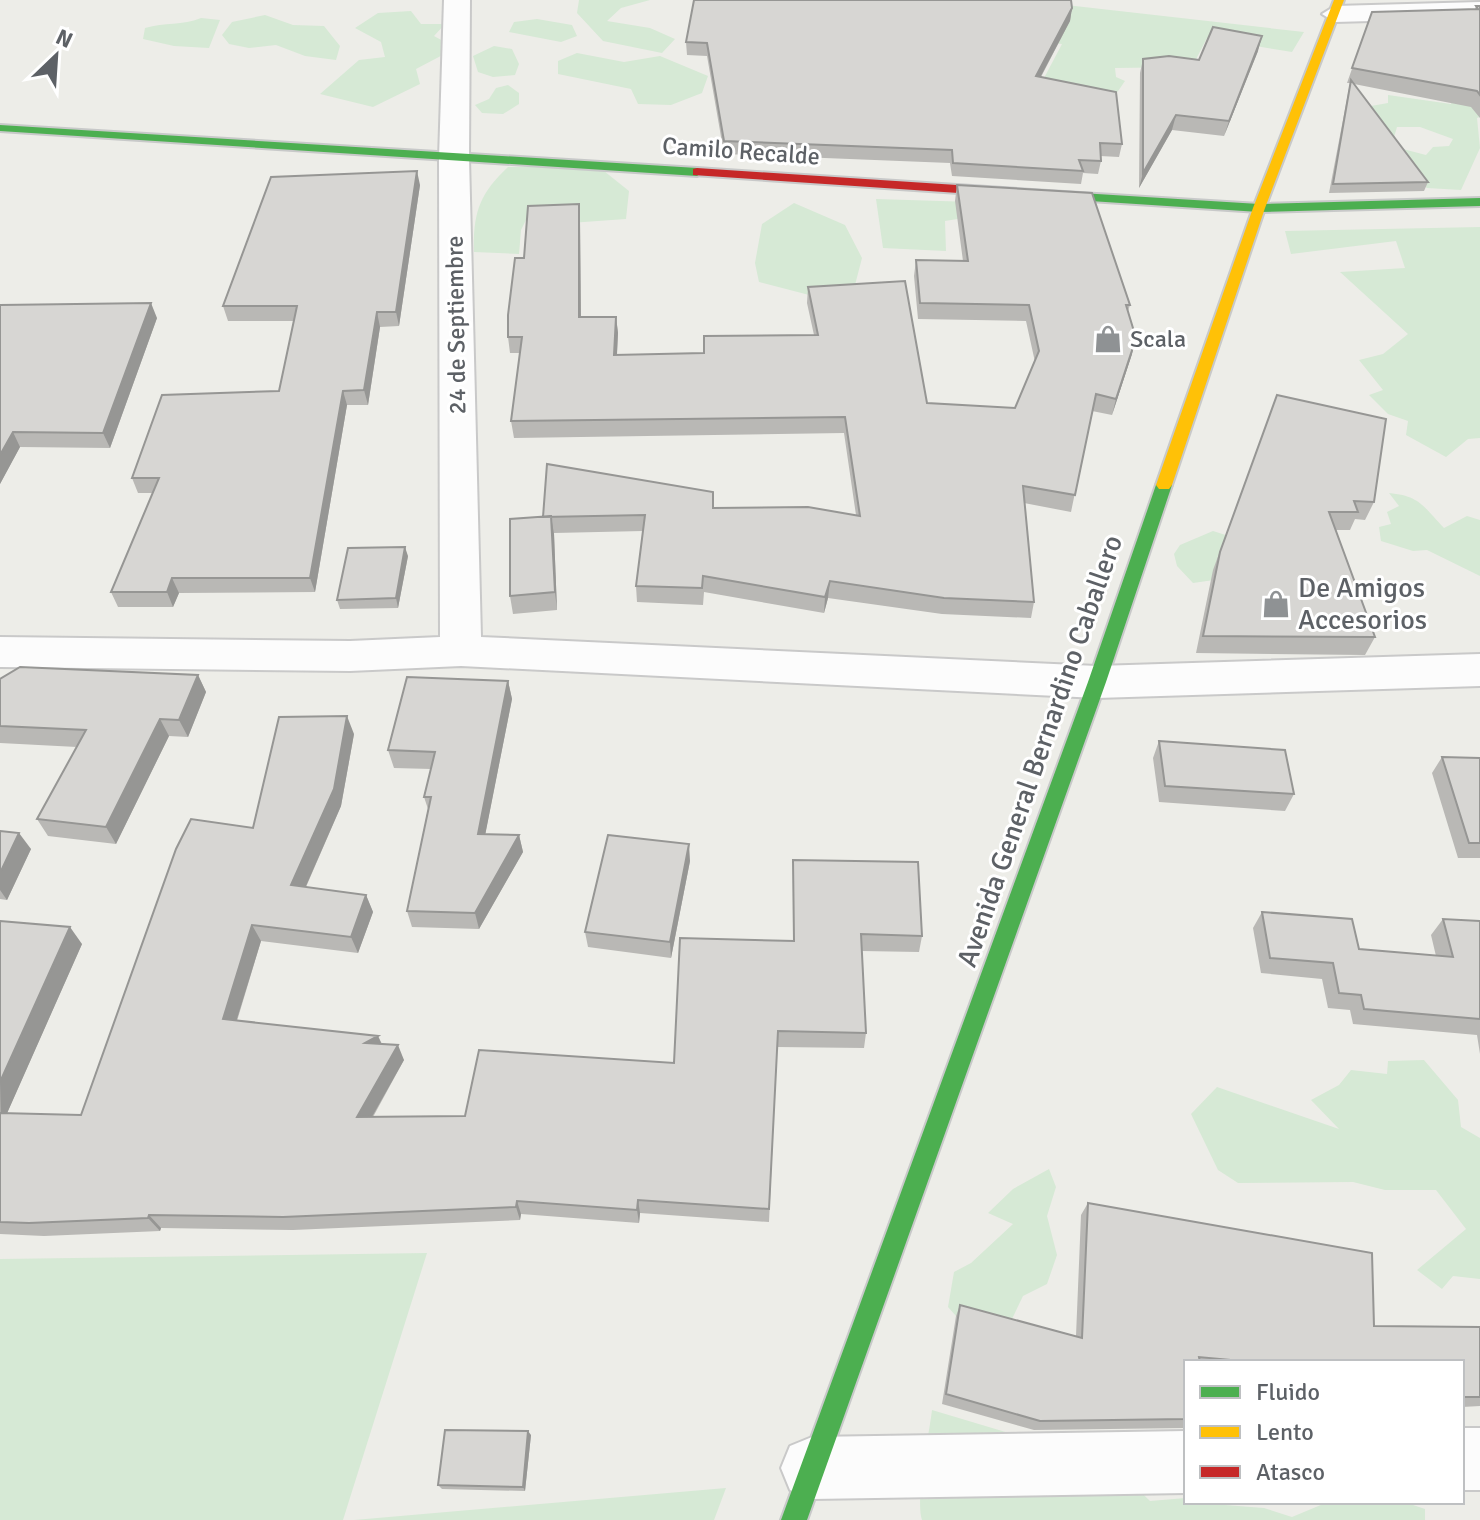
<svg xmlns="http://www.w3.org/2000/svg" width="1480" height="1520" font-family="Signika,sans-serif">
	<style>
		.green { fill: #d6e9d5 }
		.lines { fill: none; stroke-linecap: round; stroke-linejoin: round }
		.street-casing { stroke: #c9c9c9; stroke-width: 4 }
		.fast-casing { stroke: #c8c9c9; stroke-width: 4 }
		.slow-casing { stroke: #c8c9c9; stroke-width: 4 }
		.jam-casing { stroke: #c8c9c9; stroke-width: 4 }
		.street { fill: #fcfcfc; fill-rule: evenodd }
		.fast { fill: #4caf50; fill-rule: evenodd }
		.slow { fill: #ffc107; fill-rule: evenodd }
		.jam { fill: #c62828; fill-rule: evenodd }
		.wall { fill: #b9b8b5 }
		.shaded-wall { fill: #969694 }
		.building { fill: #d7d6d3; stroke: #969694; stroke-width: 2 }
		.labels { text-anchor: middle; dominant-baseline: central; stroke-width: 6; stroke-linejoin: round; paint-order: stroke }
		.far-street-label { font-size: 24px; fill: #5d6166; stroke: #fff }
		.far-poi-label { font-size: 24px; fill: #5d6166; stroke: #fff; text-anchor: start }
		.poi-label { font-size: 28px; fill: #5d6166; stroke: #fff; text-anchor: start }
		.street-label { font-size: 28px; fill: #5d6166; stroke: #fff }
	</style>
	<rect width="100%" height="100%" fill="#edede8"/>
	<path class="green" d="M579 0H650L621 8 607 21 650 28 675 39 662 53 603 41 577 13Z
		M1066 5 1304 32 1292 52 1207 38 1192 67 1115 68 1116 77 1125 81 1096 123 1025 114 1062 44 1017 40Z
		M411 11 421 24H445L434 36 456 48 416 69 420 84 373 107 320 94 359 60 385 57 381 42 355 28 378 13Z
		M265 15 293 25 324 26 340 46 336 60 305 56 276 45 249 48 229 44 222 35 232 22Z
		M201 18 220 20 209 48 174 46 143 39 145 28C165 22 182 26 201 18Z
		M537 19 572 25 577 36 561 42 509 32 514 22Z
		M494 46 512 49 519 64 515 75 493 77 478 72 473 56Z
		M577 53 624 62 660 56 708 76 702 93 671 105 638 104 631 89 558 74V61Z
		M1447 70 1480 117 1477 118 1480 148 1461 190 1427 188 1372 141 1426 155 1433 147 1449 146 1453 139 1420 127H1397L1392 144 1371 106 1388 103V95L1451 104 1454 85Z
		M508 85 519 93V104L503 114 482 113 475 105 489 99 496 88Z
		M508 167H599L629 191 626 219 570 223 530 212 521 230 519 254 474 252C473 214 479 194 508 167Z
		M876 199 973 202 970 217 945 221 946 251 883 248Z
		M794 203 845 225 862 258 855 285 813 296 759 282 755 263 762 224Z
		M1480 227V438L1468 439 1446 457 1406 435 1408 421 1388 414 1369 395 1383 390 1359 360 1383 354 1408 334 1340 272 1405 268 1396 241 1291 254 1285 231Z
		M1389 493C1420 496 1423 506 1444 528L1467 516 1480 520V576L1427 550 1413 551 1381 541 1379 527 1391 524 1387 512 1399 506Z
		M1213 531 1235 538 1221 579 1193 583 1177 566 1174 554 1180 545Z
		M1424 1060 1458 1100 1461 1127 1480 1138V1279L1453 1276 1442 1289 1417 1270 1466 1229 1436 1190H1385L1353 1182 1238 1183 1218 1170 1191 1114 1217 1087 1339 1129 1311 1100 1339 1085 1351 1070 1387 1074 1388 1061Z
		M1049 1169 1056 1187 1047 1216 1057 1255 1047 1284 1023 1296 1011 1321 956 1316 948 1307 954 1272 971 1263 1013 1224 988 1213 1013 1189Z
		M427 1253 343 1520H0V1259Z
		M932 1410 1112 1464 1150 1501 1186 1498V1502L1264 1508 1292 1517 1328 1502H1404L1425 1509V1520H922C915 1500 929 1436 932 1410Z
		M726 1488 714 1520H354Z"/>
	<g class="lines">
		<defs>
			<path id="street" d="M444 0H470L469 158 481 637 1097 666 1480 654V686L1097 698 461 666 350 671 0 667V637L350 641 440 637 439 158Z
				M1480 2V18L1335 22 1322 14 1335 6Z
				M1462 1428H1480V1490H1462Z
				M1186 1431V1493L812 1499 790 1490 781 1468 790 1446 812 1437Z"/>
			<path id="fast" d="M0 125 697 168 703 172 697 176 0 131Z
				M1048 191 1259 204 1480 198V206L1259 212 1044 198 1042 195Z
				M1164 480 1172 485 1106 682 807 1520H781L1088 682 1156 485Z"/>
			<path id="slow" d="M1334 0H1344L1265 208 1172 485 1169 489H1159L1156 485 1253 208Z"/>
			<path id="jam" d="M697 168 1048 191 1054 195 1048 199 693 175V169Z"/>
		</defs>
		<use href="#street" class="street-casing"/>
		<use href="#fast" class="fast-casing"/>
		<use href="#slow" class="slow-casing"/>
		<use href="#jam" class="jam-casing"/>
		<use href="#street" class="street"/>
		<use href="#fast" class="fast"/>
		<use href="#slow" class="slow"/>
		<use href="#jam" class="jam"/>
	</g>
	<path class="wall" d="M1476 6H1480V118L1471 107 1354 84 1428 182 1424 191 1329 193 1350 83H1347L1372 12 1475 9Z
		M1072 8 1070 21 1041 77 1122 144 1119 157 1100 156 1101 161 1098 174 1083 173 1081 184 952 176 950 163 724 154 707 56 687 55 686 42Z
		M1258 51 1224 136 1172 130 1139 188 1140 73 1143 59 1199 60Z
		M420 185 399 326 380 327 368 405H347L315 592 179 593 173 607H118L111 592 153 493H138L132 478 279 391 294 321H228L223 306Z
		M957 185 1130 305 1128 311 1132 354 1112 415 1092 411 1071 512 1024 503 1034 602 1031 618 942 614 828 598 824 613 704 592 703 605 637 602 636 586 643 531 554 533 557 610 513 614 510 596V519L713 508 856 515 844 433 514 438 511 421 520 353H510L508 337 524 258 580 221 581 317H616L618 333 617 355 704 353 814 335 807 303 808 287 927 403 1015 408 1035 362 1026 321 918 319 914 276 916 260 963 261 955 201Z
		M0 305 157 318 110 448 20 447 0 484Z
		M1277 395 1374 502 1365 520 1355 519 1350 530H1336L1375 637 1365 655 1196 653 1213 570Z
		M408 556 398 608 340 609 337 600Z
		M198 675 206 692 188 737 169 736 116 844 48 836 37 819 77 747 0 743V679Z
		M508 681 512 699 485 835H519L523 852 479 929 412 927 407 911 428 809 424 797 431 769 394 768 388 750Z
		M354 734 341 806 306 887 366 895 373 912 358 953 261 941 237 1021 378 1036 382 1044 404 1060 373 1117 465 1116 674 1063 793 941V860L922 936 919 952 862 951 866 1033 864 1048 777 1047 769 1222 640 1213 639 1223 521 1214 520 1220 293 1230 161 1228 160 1231 44 1236 0 1234V921L82 944 7 1113 81 1115 253 828Z
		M1159 741 1294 794 1285 811 1159 802 1153 758Z
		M1442 757 1480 758V858H1458L1432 773Z
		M0 831 31 849 7 900 0 899Z
		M690 861 671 958 588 947 585 932Z
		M1262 912 1359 949 1436 956 1431 935 1443 919 1480 921V1054L1477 1035 1353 1024 1350 1010 1328 1008 1322 979 1261 973 1253 928Z
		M1088 1203 1374 1326 1480 1327V1406L1462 1407V1362H1186V1428L1034 1430 942 1404 956 1316 960 1305 1076 1336 1081 1215Z
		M531 1435 525 1491 442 1489 438 1485Z"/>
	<path class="shaded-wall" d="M1072 8 1070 21 1034 89 1036 76Z
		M1262 36 1258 51 1224 136 1229 121Z
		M1176 115 1172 130 1139 188 1143 173Z
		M417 171 420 185 399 326 396 312Z
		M579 204 580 221 581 334 579 317Z
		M151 303 157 318 110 448 103 433Z
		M377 312 380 327 368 405 364 390Z
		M616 317 618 333 616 371 614 355Z
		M1136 338 1132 354 1112 415 1116 399Z
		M343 391 347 405 315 592 310 578Z
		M13 432 20 447 0 484V455Z
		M551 516 554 534 557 610 555 592Z
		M405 547 408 556 398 608 396 598Z
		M172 578 179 593 173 607 167 592Z
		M830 581 828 598 824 613 825 597Z
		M198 675 206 692 188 737 179 720Z
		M508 681 512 699 482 851 478 834Z
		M347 716 354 734 341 806 299 902 291 885Z
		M160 719 169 736 116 844 106 827Z
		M19 833 31 849 7 900 0 890V873Z
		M519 835 523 852 479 929 475 913Z
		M689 844 690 861 671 958 670 942Z
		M366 895 373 912 358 953 351 937Z
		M252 925 261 941 232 1035 223 1019Z
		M70 927 82 944 1 1127 0 1082Z
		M378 1036 385 1052 365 1043Z
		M398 1045 404 1060 364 1131 357 1117Z
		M638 1200 640 1213 639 1223 637 1210Z
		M517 1201 521 1214 520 1220 516 1207Z
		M149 1215 161 1228 160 1231 148 1218Z
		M528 1431 531 1435 525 1491 523 1487Z"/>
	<path class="building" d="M694 0H1071L1072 8 1036 76 1116 92 1122 144 1100 143 1101 161 1079 160 1083 171 953 163 952 150 724 141 707 43 686 42Z
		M1476 6H1480V95L1477 91 1352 68 1372 12 1478 9Z
		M1213 27 1262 36 1229 121 1176 115 1143 173V59L1169 56 1199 60Z
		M1351 80 1428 182 1333 184Z
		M417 171 396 312H377L364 390 343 391 310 578H172L167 592H111L159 478H132L162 395 279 391 297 306H223L271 177Z
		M957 185 1092 193 1130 305H1126L1136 338 1116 399 1096 394 1075 495 1023 486 1034 602 944 598 830 581 825 597 703 576 702 588 636 586 645 515 543 517 547 464 713 492V508L808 507 860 516 845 417 511 421 522 337H508V315L515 258H524L528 206 579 204V317H616L614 355 704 353V336L818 335 808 287 905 281 927 403 1015 408 1039 351 1029 305 920 303 916 260 968 261Z
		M151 303 103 433 13 432 0 455V305Z
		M1277 395 1386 419 1374 502 1354 501 1358 512H1329L1375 637 1203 636 1220 552Z
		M551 516 555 592 510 596V519Z
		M405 547 396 598 337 600 348 548Z
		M20 667 198 675 179 720 160 719 106 827 37 819 86 730 0 726V679Z
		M407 677 508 681 478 834 519 835 475 913 407 911 431 797H424L435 752 388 750Z
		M347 716 334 789 291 885 366 895 351 937 252 925 223 1019 378 1036 365 1043 398 1045 357 1117 465 1116 479 1050 674 1063 680 938 794 941 793 860 918 862 922 936 861 934 866 1033 778 1031 769 1209 638 1200 637 1210 517 1201 516 1207 283 1217 149 1215 148 1218 29 1223 0 1222V1113L81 1115 176 849 191 819 253 828 279 717Z
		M1159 741 1285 750 1294 794 1165 786Z
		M1442 757 1480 758V843H1469Z
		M0 831 19 833 0 873Z
		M608 835 689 844 670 942 585 932Z
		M1262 912 1352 919 1359 949 1453 957 1443 919 1480 921V1019L1364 1009 1361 995 1339 993 1333 963 1270 958Z
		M0 921 70 927 0 1082Z
		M1088 1203 1372 1253 1374 1326 1480 1327V1397H1462V1362H1253L1199 1357 1200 1362H1186V1419L1040 1421 946 1394 960 1305 1082 1338Z
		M445 1430 528 1431 523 1487 438 1485Z"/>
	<defs>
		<symbol id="shop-bare" viewBox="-9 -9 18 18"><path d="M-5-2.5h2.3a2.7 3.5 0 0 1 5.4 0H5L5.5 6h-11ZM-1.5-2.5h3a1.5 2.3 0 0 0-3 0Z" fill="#8f9294" stroke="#fff" stroke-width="2.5" paint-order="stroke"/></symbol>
	</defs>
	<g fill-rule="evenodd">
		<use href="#shop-bare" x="1088" y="319" width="40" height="40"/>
		<use href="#shop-bare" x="1256" y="584" width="40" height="40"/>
	</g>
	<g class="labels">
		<g class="far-street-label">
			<text transform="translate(741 151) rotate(4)">Camilo Recalde</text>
			<text transform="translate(456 325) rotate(-91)">24 de Septiembre</text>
		</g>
		<g class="far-poi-label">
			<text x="1130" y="339">Scala</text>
		</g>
		<g class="poi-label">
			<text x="1298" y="588">De Amigos<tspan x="1298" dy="32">Accesorios</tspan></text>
		</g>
		<g class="street-label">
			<text transform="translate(1040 751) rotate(-71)">Avenida General Bernardino Caballero</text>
		</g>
	</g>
	<rect x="1184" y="1360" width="280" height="144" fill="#ffffff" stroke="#bec0c2" stroke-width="2"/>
	<rect x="1200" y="1386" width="40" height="12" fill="#4caf50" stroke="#bec0c2" stroke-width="2"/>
	<text x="1256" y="1400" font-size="24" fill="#5d6166">Fluido</text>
	<rect x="1200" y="1426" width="40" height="12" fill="#ffc107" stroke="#bec0c2" stroke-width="2"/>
	<text x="1256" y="1440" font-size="24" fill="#5d6166">Lento</text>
	<rect x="1200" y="1466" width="40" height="12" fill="#c62828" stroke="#bec0c2" stroke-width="2"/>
	<text x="1256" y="1480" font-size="24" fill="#5d6166">Atasco</text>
	<g transform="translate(56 56) rotate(25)" stroke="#ffffff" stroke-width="6" paint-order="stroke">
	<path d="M0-6L14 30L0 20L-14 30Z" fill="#5d6166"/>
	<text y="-12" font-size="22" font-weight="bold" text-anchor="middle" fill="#5d6166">N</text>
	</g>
</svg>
